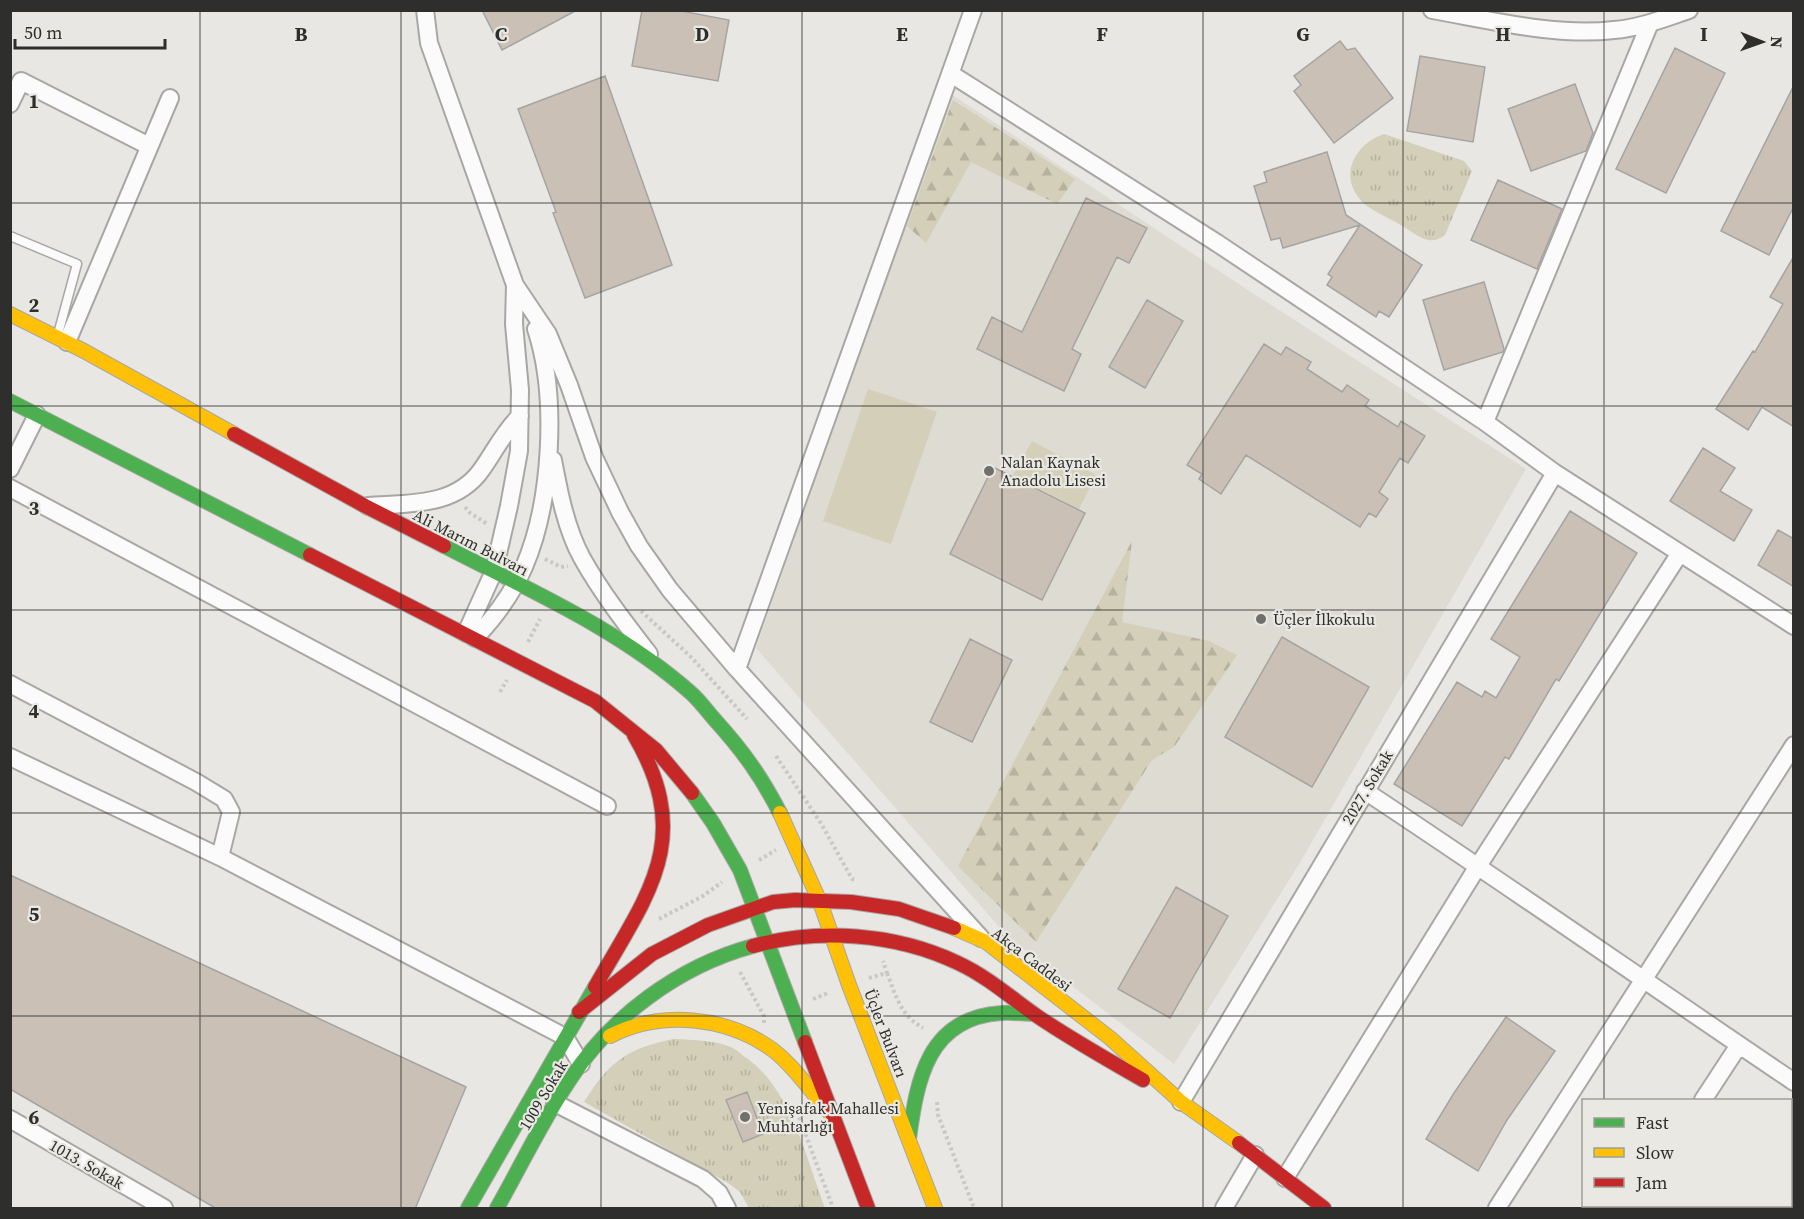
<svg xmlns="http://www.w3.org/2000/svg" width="1804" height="1219" font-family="'Source Serif 4',serif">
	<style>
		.built { fill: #dddbd2 }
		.grass { fill: url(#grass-tufts) }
		.forest { fill: url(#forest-firs) }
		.pitch { fill: #d4cfb8 }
		.building { fill: #cac0b6; stroke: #a5a4a2; stroke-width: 1.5 }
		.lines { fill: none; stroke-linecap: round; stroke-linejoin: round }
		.lane-casing { stroke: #a8a7a4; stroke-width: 11 }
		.street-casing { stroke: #a8a7a4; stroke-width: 20 }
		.fast-casing { stroke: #a8a7a4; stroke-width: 16 }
		.slow-casing { stroke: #a8a7a4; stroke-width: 16 }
		.jam-casing { stroke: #a8a7a4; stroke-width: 16 }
		.path { stroke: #c8c8c8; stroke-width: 4; stroke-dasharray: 3 3; stroke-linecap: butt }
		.lane { stroke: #fcfbfb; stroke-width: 8 }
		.street { stroke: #fcfbfb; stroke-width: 16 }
		.fast { stroke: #4caf50; stroke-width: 14 }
		.slow { stroke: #ffc107; stroke-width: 14 }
		.jam { stroke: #c62828; stroke-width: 14 }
		.grid { fill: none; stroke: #2e2e2c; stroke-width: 1.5; stroke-opacity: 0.55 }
		.poi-dot { fill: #6f6f6c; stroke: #e9e8e2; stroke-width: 2 }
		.labels { text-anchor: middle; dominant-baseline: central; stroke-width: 4.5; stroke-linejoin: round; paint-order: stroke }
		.poi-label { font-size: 16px; fill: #2e2e2c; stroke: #e9e8e2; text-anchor: start }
		.street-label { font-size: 16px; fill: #2e2e2c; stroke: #e9e8e2 }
		.grid-label { font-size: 20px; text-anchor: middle; font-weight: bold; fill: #2e2e2c; stroke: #e9e8e2; stroke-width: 4.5; stroke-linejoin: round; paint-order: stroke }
	</style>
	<defs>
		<pattern id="grass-tufts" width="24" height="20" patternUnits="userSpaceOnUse" patternTransform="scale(1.5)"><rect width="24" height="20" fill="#d4cfb8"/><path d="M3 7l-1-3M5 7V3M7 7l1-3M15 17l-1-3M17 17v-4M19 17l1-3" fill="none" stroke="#b6b29e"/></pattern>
		<pattern id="forest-firs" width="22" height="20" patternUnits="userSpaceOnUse" patternTransform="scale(1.5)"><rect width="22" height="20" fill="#d4cfb8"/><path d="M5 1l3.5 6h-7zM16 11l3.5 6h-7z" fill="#b6b29e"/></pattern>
	</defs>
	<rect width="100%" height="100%" fill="#e8e7e3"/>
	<path class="built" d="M951 94 1254 294 1526 469 1301 861 1174 1064 1007 936 756 648Z"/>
	<path class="grass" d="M1384 134 1464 161 1472 171 1445 235C1440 239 1435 241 1428 240 1419 238 1408 229 1399 224 1389 218 1377 213 1367 206 1336 181 1352 145 1384 134Z
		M674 1039C693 1040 715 1040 733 1048 738 1051 743 1056 748 1059 792 1092 806 1158 825 1208H749L740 1192 728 1183 584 1102C609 1062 627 1048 674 1039Z"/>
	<path class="forest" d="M953 100 1075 179 1057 204 971 162 926 243 907 226Z
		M1132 541 1122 622 1209 641 1237 655 1174 747 1152 760 1036 942 958 866Z"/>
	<path class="pitch" d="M868 389 937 412 891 544 823 521Z
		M1032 441 1096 475 1079 509 1013 475Z"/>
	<path class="building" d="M482 10H577L502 50Z
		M642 10H676L729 20 718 81 632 66Z
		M1340 41 1347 50 1355 48 1393 98 1334 143 1294 91 1301 85 1294 76Z
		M1675 48 1725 73 1666 193 1616 169Z
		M1420 56 1485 67 1473 142 1407 131Z
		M605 76 672 265 585 298 553 213 556 212 518 109Z
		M1575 84 1593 133 1586 151 1531 171 1508 109Z
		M1794 85V206L1769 255 1721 231Z
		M1327 152 1346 215 1422 265 1389 317 1379 311 1376 317 1327 285 1332 277 1328 274 1360 225 1283 248 1280 238 1271 240 1254 186 1267 182 1264 172Z
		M1498 180 1562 209 1537 269 1471 240Z
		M1086 198 1147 228 1129 263 1117 257 1072 349 1081 354 1064 391 977 349 992 317 1022 332Z
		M1794 256V427L1762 407 1748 430 1716 409 1753 351 1755 352 1783 304 1770 297Z
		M1484 282 1504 349 1503 352 1444 370 1423 300Z
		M1147 300 1183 321 1145 388 1109 367Z
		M1264 344 1281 355 1286 347 1311 362 1307 369 1342 392 1347 385 1369 400 1365 406 1398 427 1401 421 1425 436 1408 463 1400 458 1379 492 1388 499 1376 517 1369 513 1360 527 1246 455 1221 494 1199 479 1202 474 1187 465Z
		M1703 448 1735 468 1720 491 1752 510 1734 541 1670 501Z
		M993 467 1085 513 1042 600 950 554Z
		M1570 511 1637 553 1559 681 1556 679 1509 759 1505 757 1462 826 1394 784 1457 682 1482 697 1485 691 1496 698 1520 657 1491 639Z
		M1778 530 1794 539V587L1758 565Z
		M1282 637 1369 687 1312 787 1225 737Z
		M970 639 1012 660 972 742 930 722Z
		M10 875 466 1087 415 1209H217L10 1089Z
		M1176 887 1228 916 1170 1018 1118 989Z
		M1506 1017 1555 1051 1507 1120 1478 1171 1426 1139 1454 1093Z
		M747 1092 763 1134 743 1142 726 1100Z"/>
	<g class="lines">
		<defs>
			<path id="lane" d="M10 236 77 264 58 334"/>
			<path id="street" d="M425 10 429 43 515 285 548 334 569 385 594 457 620 512 639 546 670 590 737 669 981 938
				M1432 10C1490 20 1557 37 1614 30 1640 28 1665 18 1689 10
				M951 74 1217 243 1485 422 1555 473 1794 626
				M10 104 21 81 149 146
				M67 342 170 98
				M1485 422 1650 23
				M553 460C559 492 566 529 582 558 601 592 625 623 649 654
				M10 469 37 415
				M10 488 607 806
				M368 506C409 503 456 507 482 469 496 449 503 433 520 416
				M466 633 494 571 509 506 519 451 520 390 514 324 515 285
				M475 638C495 617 512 594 524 567 552 502 558 396 536 329
				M737 669 973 10
				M10 684 196 782 224 799 231 812 220 857
				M10 757 220 857 565 1037 581 1064
				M1365 791C1509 886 1650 985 1794 1082
				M1703 1100 1739 1045
				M1181 1102 1555 473
				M555 1103 703 1179 719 1193 727 1208
				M10 1119 164 1208
				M1285 1178 1478 866 1680 553
				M1224 1208 1255 1155
				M1497 1208 1794 745
				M1633 1208 1635 1206"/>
			<path id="fast" d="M10 401 310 555
				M444 546C529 590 619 629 691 693 700 701 707 711 715 720 743 751 761 776 780 813
				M692 793 713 823 740 870 805 1042
				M909 1139C917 1079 928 1018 1001 1013 1012 1012 1023 1014 1034 1014
				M468 1208 595 987
				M497 1208C521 1166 542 1121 569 1081 610 1017 679 966 753 946"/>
			<path id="slow" d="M10 314 84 351 234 434
				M780 813 820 902 849 985 935 1208
				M954 928 986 942 1110 1038 1181 1102 1239 1143
				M610 1036C661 1010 726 1016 773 1050 794 1066 811 1092 829 1112"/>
			<path id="jam" d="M234 434 365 506 444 546
				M310 555 595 701 656 750 692 793
				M753 946C819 928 895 933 958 963 986 976 1009 996 1034 1014 1069 1038 1106 1059 1143 1080
				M595 987C647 895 696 840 634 735
				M579 1012 652 954 708 925 773 902 795 900 851 902 899 909 954 928
				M805 1042 868 1208
				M1239 1143 1324 1208"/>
		</defs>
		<use href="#lane" class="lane-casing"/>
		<use href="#street" class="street-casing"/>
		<use href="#fast" class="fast-casing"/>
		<use href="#slow" class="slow-casing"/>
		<use href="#jam" class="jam-casing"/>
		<path class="path" d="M465 507 470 513 487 524
			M545 559 561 567 568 566
			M641 611 691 657 747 719
			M528 642 540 619
			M500 692 507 680
			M776 756 822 825 852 879 856 880
			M759 860 776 850
			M659 919 703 896 722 882
			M740 972 764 1016V1024
			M887 973C896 996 900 1015 923 1028
			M869 978 887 973 883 961
			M813 999 828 993
			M937 1102 938 1115 974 1208
			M795 1106 833 1208"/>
		<use href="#lane" class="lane"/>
		<use href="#street" class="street"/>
		<use href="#fast" class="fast"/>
		<use href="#slow" class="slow"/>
		<use href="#jam" class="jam"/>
	</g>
	<path class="grid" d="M200 10V1208M401 10V1208M601 10V1208M802 10V1208M1002 10V1208M1203 10V1208M1403 10V1208M1604 10V1100M10 203H1794M10 406H1794M10 610H1794M10 813H1794M10 1016H1794M1604 1206V1208"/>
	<g class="poi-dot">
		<circle cx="989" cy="471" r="6"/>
		<circle cx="1261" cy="619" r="6"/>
		<circle cx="745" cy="1117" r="6"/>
	</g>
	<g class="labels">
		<g class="poi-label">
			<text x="1001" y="462">Nalan Kaynak<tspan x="1001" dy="18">Anadolu Lisesi</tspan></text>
			<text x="1273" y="619">Üçler İlkokulu</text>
			<text x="757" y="1108">Yenişafak Mahallesi<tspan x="757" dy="18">Muhtarlığı</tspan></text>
		</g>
		<g class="street-label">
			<text transform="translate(471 542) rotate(27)">Ali Marım Bulvarı</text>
			<text transform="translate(1367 787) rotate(-59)">2027. Sokak</text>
			<text transform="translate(1032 959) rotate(37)">Akça Caddesi</text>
			<text transform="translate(886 1033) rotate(69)">Üçler Bulvarı</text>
			<text transform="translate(543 1095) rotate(-59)">1009 Sokak</text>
			<text transform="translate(87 1164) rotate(30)">1013. Sokak</text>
		</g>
	</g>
	<g class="grid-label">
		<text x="301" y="41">B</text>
		<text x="501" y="41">C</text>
		<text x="702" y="41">D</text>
		<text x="902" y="41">E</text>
		<text x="1102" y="41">F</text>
		<text x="1303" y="41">G</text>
		<text x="1503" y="41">H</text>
		<text x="1704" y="41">I</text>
		<text x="34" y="108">1</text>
		<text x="34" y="312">2</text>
		<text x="34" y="515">3</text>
		<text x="34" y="718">4</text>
		<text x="34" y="921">5</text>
		<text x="34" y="1124">6</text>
	</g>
	<rect width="1804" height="1219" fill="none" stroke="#2e2e2c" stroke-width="24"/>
	<rect x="1582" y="1099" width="210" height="108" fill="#e9e8e2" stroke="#9e9e99" stroke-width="1.5"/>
	<rect x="1594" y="1118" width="30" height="9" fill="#4caf50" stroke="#9e9e99" stroke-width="1.5"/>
	<text x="1636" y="1129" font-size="18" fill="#2e2e2c">Fast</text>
	<rect x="1594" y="1148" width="30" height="9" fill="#ffc107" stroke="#9e9e99" stroke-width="1.5"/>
	<text x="1636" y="1159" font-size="18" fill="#2e2e2c">Slow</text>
	<rect x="1594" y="1178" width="30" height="9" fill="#c62828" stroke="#9e9e99" stroke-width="1.5"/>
	<text x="1636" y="1189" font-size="18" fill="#2e2e2c">Jam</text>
	<g transform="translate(1762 42) rotate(91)" stroke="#e9e8e2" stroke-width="4.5" paint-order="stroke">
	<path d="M0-4.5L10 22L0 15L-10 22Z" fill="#2e2e2c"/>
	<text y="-9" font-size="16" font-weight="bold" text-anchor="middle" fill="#2e2e2c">N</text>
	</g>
	<path d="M15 39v9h150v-9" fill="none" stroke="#2e2e2c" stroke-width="3"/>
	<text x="24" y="39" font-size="18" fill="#2e2e2c" stroke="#e9e8e2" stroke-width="4.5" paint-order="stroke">50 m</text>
</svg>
